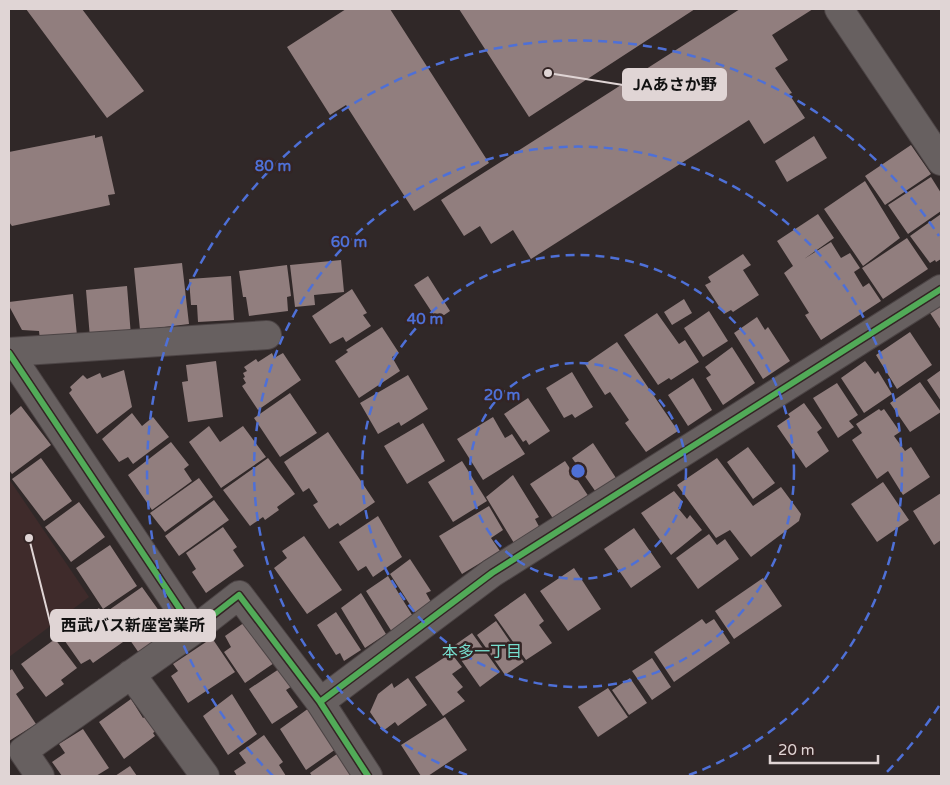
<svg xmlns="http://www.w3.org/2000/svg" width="950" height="785" font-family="'Varela Round','Noto Sans JP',sans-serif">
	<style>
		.built { fill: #3f2b2b }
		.building { fill: #917e7e }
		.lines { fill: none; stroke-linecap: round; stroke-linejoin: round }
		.street-casing { stroke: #4c4445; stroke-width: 30 }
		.street { stroke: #676060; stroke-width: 28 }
		.cycleway-casing { stroke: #332424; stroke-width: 9 }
		.cycleway { stroke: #51ab58; stroke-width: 6 }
		.ring { fill: none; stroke: #4e70d7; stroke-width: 2.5; stroke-dasharray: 9 6 }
		.labels { text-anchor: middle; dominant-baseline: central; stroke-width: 5; stroke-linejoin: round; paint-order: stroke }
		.neighbourhood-label { font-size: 16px; fill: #76dece; stroke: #332424 }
		.centre { fill: #4e70d7; stroke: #332424; stroke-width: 2.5 }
		.ring-label { font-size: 15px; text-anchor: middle; font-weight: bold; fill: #4e70d7; stroke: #332424; stroke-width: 5; stroke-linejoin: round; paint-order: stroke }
		.leader { fill: none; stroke: #e0d5d5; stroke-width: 2 }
		.callout-dot { fill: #e0d5d5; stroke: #332424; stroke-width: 2 }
		.callout { fill: #e0d5d5; stroke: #e0d5d5; stroke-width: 2 }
		.callout-label { font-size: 16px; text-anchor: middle; font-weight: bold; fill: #111 }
	</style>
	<rect width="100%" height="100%" fill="#302828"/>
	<path class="built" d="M9 479 89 597 9 657Z"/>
	<path class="building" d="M26 9H82L144 91 107 118Z
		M346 9H390L489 163 414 211 346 105 330 115 287 47Z
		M459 9H695L529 117Z
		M740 9H813L772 35 788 60 775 68 792 93 789 94 805 118 764 144 749 120 531 259 513 230 491 244 480 226 464 236 441 200Z
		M95 135V138L102 136 115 194 108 195 110 205 12 226 9 222V152Z
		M814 136 827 158 787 182 775 161Z
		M911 145 931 174 885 205 865 176Z
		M931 177 941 193V211L908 234 888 205Z
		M865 181 900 238 863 266 824 209Z
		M818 214 834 238 804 259 831 242 841 258 850 253 860 268 854 272 863 287 869 283 881 301 821 340 805 315 809 313 784 273 793 266 777 241Z
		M941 214V259L936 262 935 260 930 263 910 236Z
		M907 238 928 269 883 299 862 268Z
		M743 254 751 265 743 270 759 295 733 312 731 310 724 314 705 285 711 282 708 277Z
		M341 260 344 292 314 295 315 305 295 307 290 265Z
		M182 263 189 324 140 330 134 268Z
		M287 265 291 296 287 297 288 311 249 316 246 297H243L239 271Z
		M231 276 234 320 198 322 197 305H191L189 279Z
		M428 276 450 311 437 320 414 285Z
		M127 286 131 336 90 338 86 290Z
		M352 289 367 313 363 315 371 326 346 342 343 337 330 344 312 316Z
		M73 294 77 336 40 340 39 331 22 330 9 306V302Z
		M684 299 692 313 672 325 664 312Z
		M941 305V330L930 313Z
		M709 311 728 341 703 357 684 328Z
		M657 313 679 344 685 340 699 362 671 380 669 378 658 385 624 335Z
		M757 317 765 330 768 327 790 361 763 379 734 333Z
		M382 327 399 353 392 357 400 371 359 398 335 361 348 352 346 350Z
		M910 332 932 365 897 389 876 355Z
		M617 342 678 431 646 452 625 423 629 420 610 392 605 395 585 364Z
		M732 347 755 383 723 405 706 378 711 375 705 367Z
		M272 353 274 358 283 353 301 380 258 410 242 386 246 383 243 378 245 377 243 373 247 371 244 367 256 359 258 362Z
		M216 361 223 417 188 422 182 382 188 381 186 365Z
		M865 361 875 374 878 371 892 394 864 413 841 378Z
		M124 370 132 407 97 434 69 393 72 390 70 387 83 375 87 379 100 373 102 378Z
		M941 370V401L927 380Z
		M572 372 593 407 575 418 572 414 564 418 546 388Z
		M408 375 428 409 401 426 399 422 378 434 360 403Z
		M693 378 712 410 688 426 668 395Z
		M920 382 941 412 910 432 890 403Z
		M837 383 858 415 849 421 854 427 838 438 813 398Z
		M290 393 317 433 280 457 254 418Z
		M528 398 550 431 529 445 526 440 523 442 504 414Z
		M804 403 822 428 817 432 829 451 806 468 777 426 790 417 788 414Z
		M21 406 51 445 12 474 9 470V416Z
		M879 409 881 411 884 409 900 432 894 436 905 451 911 447 930 477 903 495 888 471 877 479 852 440 862 433 856 424Z
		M132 413 142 426 153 417 169 437 133 464 128 457 119 462 102 439Z
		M493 417 505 438 512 434 525 454 483 480 457 439Z
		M423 423 445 461 407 484 384 446Z
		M209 426 220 442 243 426 266 457 221 488 189 442Z
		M328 432 375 502 340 526 338 523 329 529 313 505 318 502 309 488 303 492 284 462Z
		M171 442 189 465 184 469 192 481 152 510 128 475Z
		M593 443 618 481 598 495 572 458Z
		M748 447 775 483 753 499 727 462Z
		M41 458 72 501 44 521 12 479Z
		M268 458 295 494 277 507 279 510 265 520 263 517 250 526 223 490Z
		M717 458 753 506 781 487 801 514 799 521 751 557 730 530 716 538 677 485Z
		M462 461 487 501 453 522 428 482Z
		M565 461 591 500 556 523 530 484Z
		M513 475 539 517 535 519 542 532 517 548 486 497Z
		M199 478 213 497 165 532 150 513Z
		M883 482 909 520 877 542 851 504Z
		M674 491 683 502 678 508 687 519 690 515 702 530 671 555 641 513Z
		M941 493V540L934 545 913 511Z
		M214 500 229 520 179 556 165 536Z
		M79 502 105 537 71 562 45 527Z
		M489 506 503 530 491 538 500 551 462 574 439 536Z
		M378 516 402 557 373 577 366 566 358 571 339 542Z
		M223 527 237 547 233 550 244 566 206 593 192 572 196 569 186 553Z
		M634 528 661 567 631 588 604 549Z
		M709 534 717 545 725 539 739 559 698 589 676 558Z
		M304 536 342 590 307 614 274 568 287 558 282 551Z
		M110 545 137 586 103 609 76 568Z
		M410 559 431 591 426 593 431 602 416 614 390 574Z
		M574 568 601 609 568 631 540 591Z
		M388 576 414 618 392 632 366 591Z
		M763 578 782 606 734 639 715 611Z
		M142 587 172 629 139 653 109 610Z
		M361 593 386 634 365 648 341 608Z
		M525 593 544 621 539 625 552 643 526 660 494 615Z
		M99 608 123 642 93 663 90 659 81 664 60 634Z
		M336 612 361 650 344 661 340 653 336 655 317 625Z
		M702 619 706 624 714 619 730 643 674 682 654 652Z
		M248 620 277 661 245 683 224 652 231 647 225 636Z
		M496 621 524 662 505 675 477 635Z
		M472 633 500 672 480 687 452 647Z
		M212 638 235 672 188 703 171 676 178 671 173 664Z
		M55 639 77 668 61 680 64 684 46 697 21 664Z
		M451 653 462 667 452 674 463 687 457 692 465 701 443 716 415 677Z
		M652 658 671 687 652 700 632 671Z
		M288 663 300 681 286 690 298 707 272 724 249 689Z
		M12 669 24 688 16 694 36 724 9 741V671Z
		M408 678 427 705 398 726 395 722 383 731 370 712 378 694 392 683 394 688Z
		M630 678 647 703 629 715 612 690Z
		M608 688 628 717 598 737 578 707Z
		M232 694 257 734 228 755 203 716Z
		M131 699 143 718 148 715 157 730 153 733 155 736 124 759 99 722Z
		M309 708 336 749 306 770 280 729Z
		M445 717 467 750 428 776H421L401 745Z
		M83 729 109 768 96 776H62L52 762 65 753 59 744Z
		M264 735 283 762 279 765 286 776H237L234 771 246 763 239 753Z
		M344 749 363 776H312L310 773Z
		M130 766 137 776H115Z"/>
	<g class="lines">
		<defs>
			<path id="street" d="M839 9 941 161
				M9 352 267 335
				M9 353 194 630 239 595 320 702 368 776
				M131 674 205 776
				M320 702 492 573 941 289
				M40 776 23 751 194 630"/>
		</defs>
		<use href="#street" class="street-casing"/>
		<use href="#street" class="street"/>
		<defs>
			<path id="cycleway" d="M9 353 194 630 239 595 320 702 368 776
				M320 702 492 573 941 289"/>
		</defs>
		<use href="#cycleway" class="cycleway-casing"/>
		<use href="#cycleway" class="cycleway"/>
	</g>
	<g class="ring">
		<circle cx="578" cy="471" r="108"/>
		<circle cx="578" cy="471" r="216"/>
		<path d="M467 775A324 324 0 1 1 689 775"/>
		<path d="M939 706A431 431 0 0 1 883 776M273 776A431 431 0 1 1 939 236"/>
	</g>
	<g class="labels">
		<g class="neighbourhood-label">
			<text x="482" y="652">本多一丁目</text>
		</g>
	</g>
	<circle cx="578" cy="471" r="8" class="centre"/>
	<g class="ring-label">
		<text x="273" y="171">80 m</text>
		<text x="349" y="247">60 m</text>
		<text x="425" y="324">40 m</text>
		<text x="502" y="400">20 m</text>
	</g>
	<path class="leader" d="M548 73L623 85M29 538L51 626"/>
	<g class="callout-dot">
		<circle cx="548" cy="73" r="5"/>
		<circle cx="29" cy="538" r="5"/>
	</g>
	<g class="callout">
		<rect x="623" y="69" width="103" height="31" rx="5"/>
		<rect x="51" y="610" width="164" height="31" rx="5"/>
	</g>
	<g class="callout-label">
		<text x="675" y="90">JAあさか野</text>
		<text x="133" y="631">西武バス新座営業所</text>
	</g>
	<rect width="950" height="785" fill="none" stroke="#e0d5d5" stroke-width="20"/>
	<path d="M770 755v8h108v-8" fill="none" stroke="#e0d5d5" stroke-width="2.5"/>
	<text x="778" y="755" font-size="15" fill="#e0d5d5" stroke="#332424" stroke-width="4" paint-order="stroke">20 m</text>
</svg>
